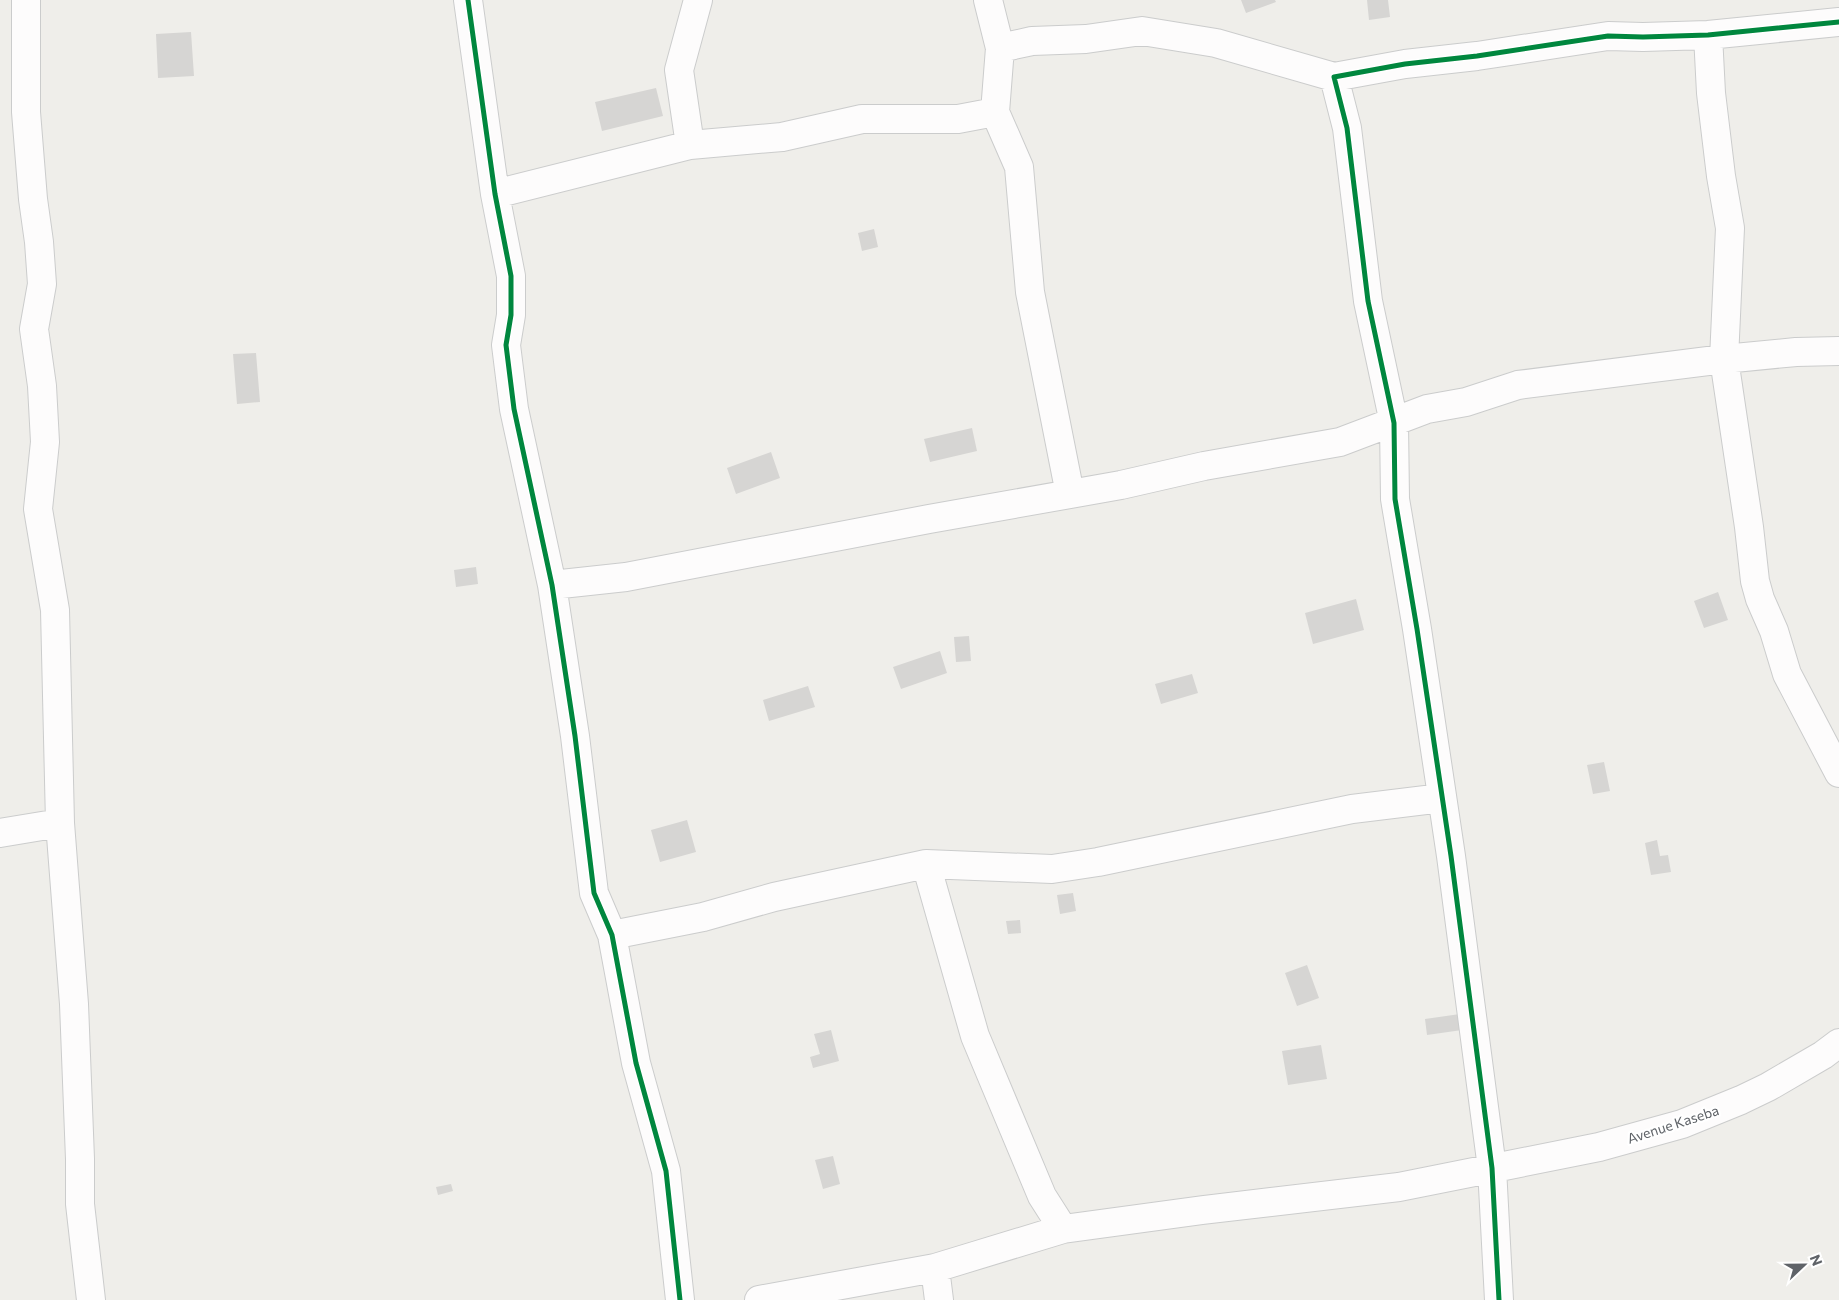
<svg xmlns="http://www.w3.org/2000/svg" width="1839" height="1300" font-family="Commissioner,sans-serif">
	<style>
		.building { fill: #d6d5d3 }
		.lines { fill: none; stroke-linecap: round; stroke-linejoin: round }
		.minor-casing { stroke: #cbcccc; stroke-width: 30 }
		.minor { stroke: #fdfcfc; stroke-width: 28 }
		.cycleway-casing { stroke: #fff; stroke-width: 8 }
		.cycleway { stroke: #00873e; stroke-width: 5 }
		.labels { text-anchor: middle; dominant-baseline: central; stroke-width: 4.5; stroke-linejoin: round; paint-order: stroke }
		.street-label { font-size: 14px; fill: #5f6368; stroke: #fff }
	</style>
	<rect width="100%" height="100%" fill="#efeeea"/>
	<path class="building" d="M1241 0H1275L1276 2 1246 13Z
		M1367 0H1388L1390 17 1369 20Z
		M191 32 194 76 158 78 156 34Z
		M656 88 663 116 602 131 595 102Z
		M874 229 878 247 862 251 858 233Z
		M256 353 260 402 237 404 233 354Z
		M972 428 977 451 930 462 924 439Z
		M771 452 780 478 736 494 727 468Z
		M476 567 478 584 456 587 454 570Z
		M1718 592 1728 620 1704 628 1694 601Z
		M1356 599 1364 630 1313 644 1305 613Z
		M969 636 971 661 956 662 954 637Z
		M940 651 947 673 901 689 893 667Z
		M1192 674 1198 693 1161 704 1155 684Z
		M808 686 815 707 769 721 763 700Z
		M1604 762 1610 791 1593 794 1587 765Z
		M687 820 696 852 660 862 651 830Z
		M1657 840 1660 856 1668 855 1671 872 1651 875 1645 843Z
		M1073 893 1076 911 1060 914 1057 895Z
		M1020 920 1021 933 1008 934 1006 921Z
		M1307 965 1319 998 1297 1006 1285 973Z
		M1460 1014 1462 1030 1427 1035 1425 1019Z
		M831 1030 839 1061 813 1068 810 1057 820 1054 814 1034Z
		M1321 1045 1327 1079 1288 1085 1282 1051Z
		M833 1156 840 1184 823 1189 815 1160Z
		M451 1184 453 1191 438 1195 436 1187Z"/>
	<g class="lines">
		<defs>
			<path id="minor" d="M26 0V112L33 199 39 242 42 284 34 329 42 386 45 442 38 509 55 610 60 823 74 1004 80 1159V1204L91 1300
				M468 0 495 194 511 276V315L506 345 514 409 552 585 575 736 594 893 612 935 636 1063 666 1171 680 1300
				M988 0 1000 48
				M1708 35 1711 93 1721 176 1730 228 1724 359 1749 527 1755 581 1760 599 1774 631 1787 674 1839 773
				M995 112 1019 167 1030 292 1070 494
				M690 145 679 70 698 0
				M495 194 690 145 782 137 862 119H958L995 112 1000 48 1032 41 1086 39 1142 31 1216 43 1334 77
				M552 585 626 577 929 519 1121 485 1204 466 1340 442 1427 409 1466 402 1518 385 1724 359 1796 352 1839 351
				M0 833 60 823
				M926 864 975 1036 1042 1196 1063 1229
				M612 935 703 917 774 897 926 864 1052 869 1098 862 1352 809 1442 798
				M935 1268 939 1300
				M759 1300 935 1268 1063 1229 1203 1210 1399 1187 1599 1147 1682 1124 1741 1100 1768 1087 1823 1055 1839 1043
				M1499 1300 1492 1168 1451 856 1417 629 1395 499 1394 423 1368 301 1347 128 1334 77 1405 64 1477 56 1608 36 1643 37 1708 35 1839 22"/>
		</defs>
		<use href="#minor" class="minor-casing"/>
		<use href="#minor" class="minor"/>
		<defs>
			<path id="cycleway" d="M468 0 495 194 511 276V315L506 345 514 409 552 585 575 736 594 893 612 935 636 1063 666 1171 680 1300
				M1499 1300 1492 1168 1451 856 1417 629 1395 499 1394 423 1368 301 1347 128 1334 77 1405 64 1477 56 1608 36 1643 37 1708 35 1839 22"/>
		</defs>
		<use href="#cycleway" class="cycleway-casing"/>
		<use href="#cycleway" class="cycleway"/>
	</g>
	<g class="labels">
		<g class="street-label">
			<text transform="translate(1673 1124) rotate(-18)">Avenue Kaseba</text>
		</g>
	</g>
	<g transform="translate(1804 1265) rotate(68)" stroke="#ffffff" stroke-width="4" paint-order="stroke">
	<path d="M0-4L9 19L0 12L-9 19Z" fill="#5f6368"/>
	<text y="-8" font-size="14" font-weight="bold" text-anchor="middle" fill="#5f6368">N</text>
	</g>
</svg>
